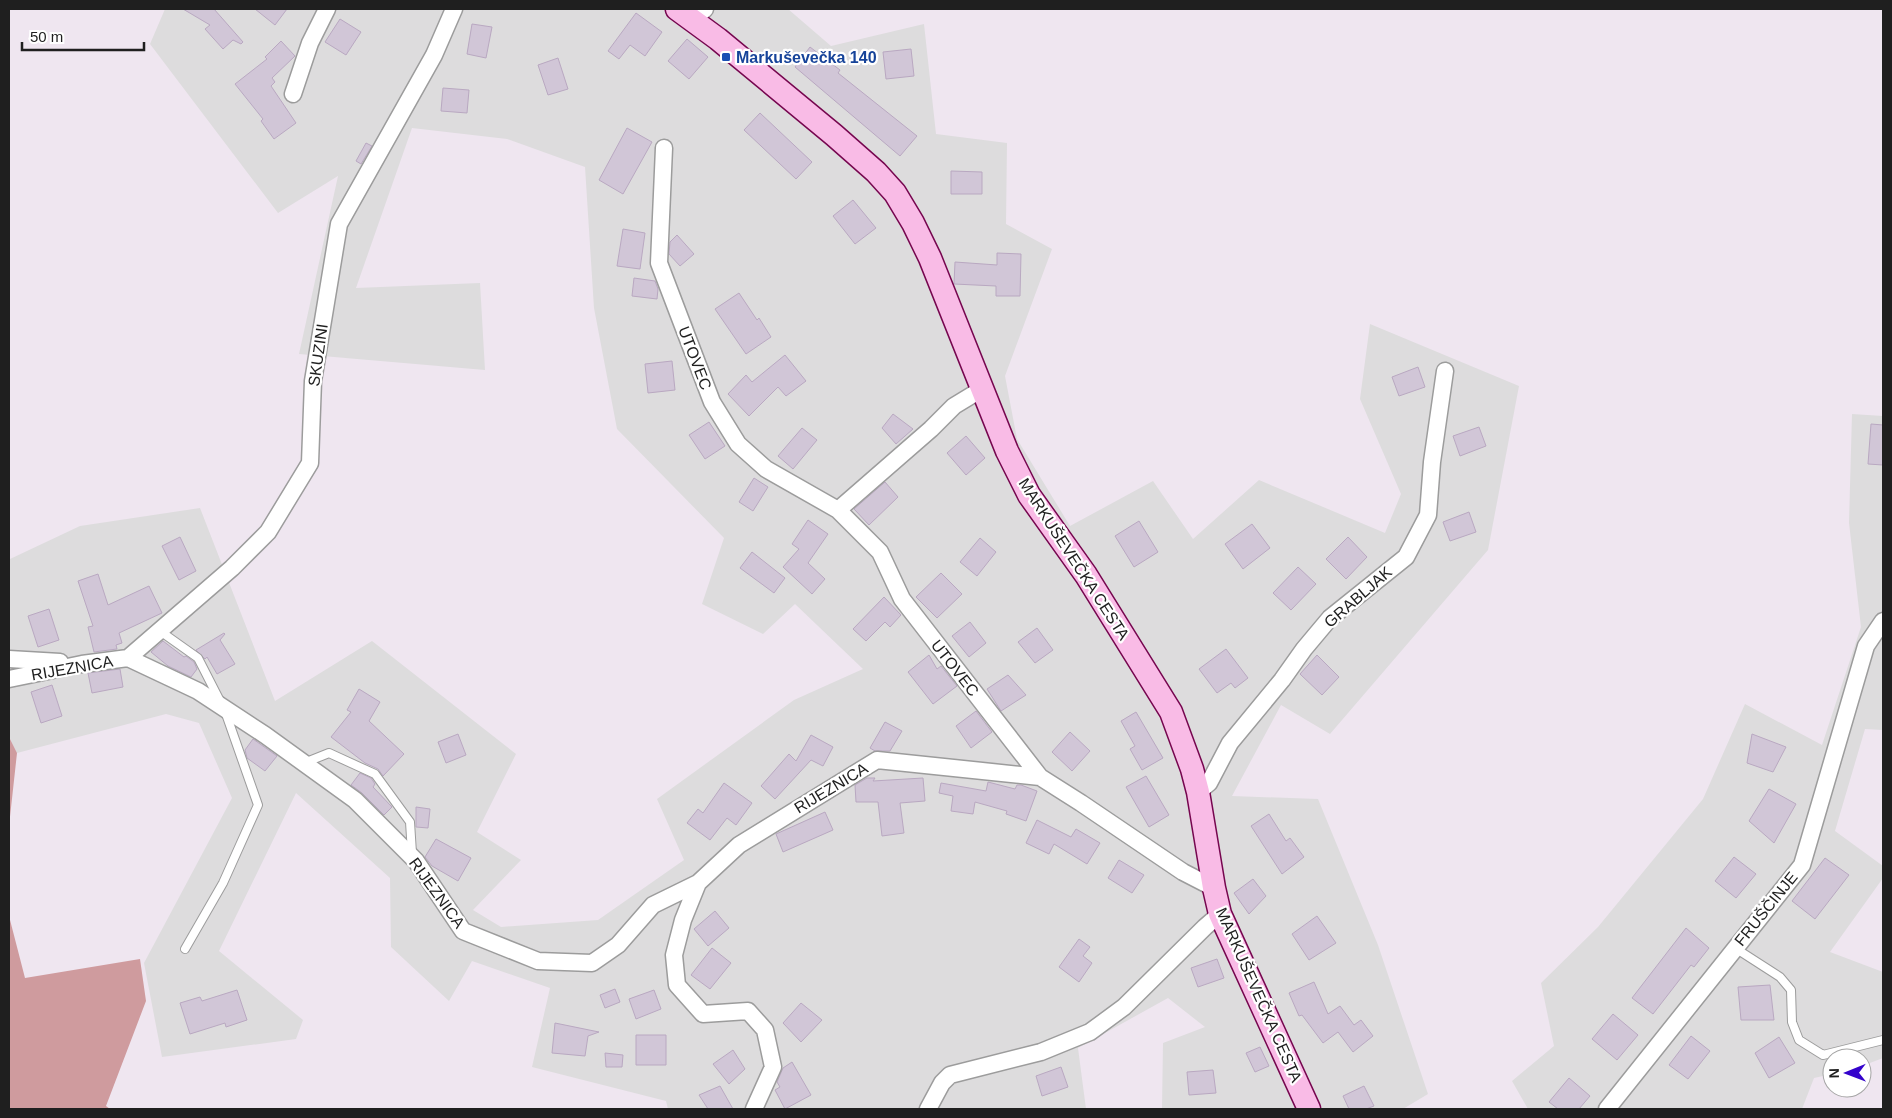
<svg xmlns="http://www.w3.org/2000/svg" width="1892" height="1118" font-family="Helvetica,sans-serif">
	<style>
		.residential { fill: #dddcdd }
		.forest { fill: #cf9b9e }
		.building { fill: #d1c6d7; stroke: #b9a8c1 }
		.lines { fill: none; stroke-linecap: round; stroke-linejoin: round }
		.lane-casing { stroke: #9c9c9c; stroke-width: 10 }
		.street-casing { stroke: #9c9c9c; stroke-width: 19 }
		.secondary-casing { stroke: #76064f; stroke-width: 25 }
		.lane { stroke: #fff; stroke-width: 8 }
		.street { stroke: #fff; stroke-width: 16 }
		.secondary { stroke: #f9bbe6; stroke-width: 22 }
		.transit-dot { fill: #1a4fb4; stroke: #fff; stroke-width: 2 }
		.labels { text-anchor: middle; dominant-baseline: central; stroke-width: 4.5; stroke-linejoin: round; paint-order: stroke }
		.transit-label { font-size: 16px; font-weight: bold; fill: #164399; stroke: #fff; text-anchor: start }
		.street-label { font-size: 16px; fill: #1f1f1f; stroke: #fff }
	</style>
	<rect width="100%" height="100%" fill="#efe6f0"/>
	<path class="residential" d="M165 9H788L831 46 924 24 936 134 1007 143 1006 224 1052 249 1005 376 1017 439 1070 526 1153 481 1193 539 1259 480 1385 533 1401 494 1360 399 1370 324 1519 386 1488 550 1330 734 1281 705 1232 796 1318 799 1378 945 1428 1094 1403 1109 1162 1108 1163 1043 1205 1027 1168 998 1078 1048 1086 1109H668L666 1101 532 1067 550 988 472 961 449 1001 391 947 390 878 296 793 219 951 303 1020 296 1039 162 1057 144 963 232 798 199 723 166 714 17 753 9 737V558L10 559 80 526 200 508 275 701 372 641 516 754 477 832 521 860 473 910 501 927 598 920 684 860 657 799 794 700 863 669 795 604 763 634 702 604 724 538 617 429 594 308 585 167 507 139 412 128 356 288 480 283 485 370 299 354 338 176 278 213 150 44Z
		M1852 414 1883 416V730L1865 729 1835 831 1883 866V878L1830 952 1883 972V1058L1862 1066V1058H1832V1074L1814 1078 1802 1109H1528L1512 1081 1554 1046 1541 983 1598 927 1703 799 1745 704 1822 745 1861 627 1849 523Z"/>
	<path class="forest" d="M9 737 17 753 9 826Z
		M9 916 25 978 140 959 146 1001 106 1106 110 1109H9Z"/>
	<path class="building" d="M183 9H214L243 42 241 44 233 40 223 49 205 29 210 25Z
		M255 9H287L275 25Z
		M636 13 662 32 645 56 630 45 619 59 608 51Z
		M340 19 361 32 346 55 325 42Z
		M472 24 492 27 486 58 467 54Z
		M687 39 708 57 689 79 668 61Z
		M281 41 295 56 272 78 275 82 271 86 296 123 274 139 261 121 263 119 235 84 267 59 265 57Z
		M810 47 840 70 838 73 917 136 900 156 795 67Z
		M911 49 914 76 886 79 883 52Z
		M558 58 568 89 548 95 538 65Z
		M443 88 469 90 467 113 441 111Z
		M760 113 812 162 796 179 744 130Z
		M627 128 652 142 623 194 599 180Z
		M366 143 372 146 361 164 356 161Z
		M951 171 982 172V194H951Z
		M853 200 876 228 855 244 833 216Z
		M623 229 645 233 640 269 617 266Z
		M677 235 694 254 680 266 669 254 670 242Z
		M997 253 1021 254 1020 296H996V286L954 284 955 262 997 265Z
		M634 278 655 281 658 289 657 299 632 296Z
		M739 293 757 320 759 318 771 337 746 354 715 309Z
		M785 355 806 381 786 396 778 387 749 416 728 394 746 375 752 382Z
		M672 361 675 390 648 393 645 364Z
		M1418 367 1425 387 1399 396 1392 377Z
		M893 414 913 429 896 444 882 428Z
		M709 422 725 446 705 459 689 435Z
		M1871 424 1883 425V465L1868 464Z
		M1479 427 1486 446 1460 456 1453 436Z
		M802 428 817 440 793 469 778 456Z
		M966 436 985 458 966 475 947 453Z
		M754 478 768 487 753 511 739 502Z
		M885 482 898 497 869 525 854 509Z
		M1469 512 1476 532 1450 541 1443 522Z
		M808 520 828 534 808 563 825 579 812 594 783 567 799 549 792 544Z
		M1139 521 1158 552 1134 567 1115 536Z
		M1252 524 1270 548 1243 569 1225 544Z
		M180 537 196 571 179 580 162 546Z
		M1348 537 1367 557 1346 579 1326 559Z
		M980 538 996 552 977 576 960 562Z
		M752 552 785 578 774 593 740 568Z
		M1298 567 1316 584 1291 610 1273 593Z
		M941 573 962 594 937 618 916 597Z
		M98 574 108 605 149 586 162 613 119 633 122 643 116 645 117 649 94 652 88 627 93 626 78 581Z
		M884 597 901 615 890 627 885 622 866 641 853 629Z
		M49 609 59 640 38 647 28 616Z
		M970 622 986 643 969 657 952 636Z
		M1037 628 1053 650 1035 663 1018 642Z
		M224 633 225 634 220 640 235 664 217 674 207 657 205 659 196 650Z
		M163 641 184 657 186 656 194 662 197 669 191 677 168 666 151 652Z
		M1226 649 1248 678 1235 688 1231 683 1217 693 1199 669Z
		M929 655 937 669 941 666 957 686 933 704 908 672Z
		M1317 655 1339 677 1322 695 1300 674Z
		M120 669 123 687 92 693 88 673Z
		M1008 675 1026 695 1001 711 987 689Z
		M52 685 62 716 41 723 31 692Z
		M359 689 380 702 369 721 404 754 383 776 378 769 365 763 331 737 351 712 347 710Z
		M976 711 992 732 971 748 956 726Z
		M1136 712 1163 758 1142 770 1130 749 1135 746 1121 721Z
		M885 722 902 731 890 751H875L870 748Z
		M1070 732 1090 751 1072 771 1052 752Z
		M458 734 466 755 446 763 438 742Z
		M1752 734 1786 747 1773 772 1747 763Z
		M811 735 833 747 823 766 811 760 775 799 761 786 789 754 796 761Z
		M253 739 277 756 265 771 247 758 245 750Z
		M360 773 371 778 375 784 373 787 392 807 384 815 362 793 351 785Z
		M1146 776 1169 815 1149 827 1126 787Z
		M867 778H875L873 781 923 778 925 801 900 803 904 833 882 836 878 802H856L855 785Z
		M988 782 1015 789 1017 785H1021L1037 791 1026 821 1006 814 1007 811 975 802 973 814 951 811 953 796 939 793 941 783 986 791Z
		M724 783 752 803 736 825 727 818 710 840 687 823 698 809 703 813Z
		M1769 789 1796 804 1774 843 1749 821Z
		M416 807 430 809 428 828 416 827Z
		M825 812 833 830 783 852 776 834Z
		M1269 814 1286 841 1290 838 1304 857 1282 874 1251 826Z
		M1037 820 1071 837 1076 829 1100 843 1087 864 1054 844 1049 854 1026 843Z
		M436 839 471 858 458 881 432 866 425 857Z
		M1734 857 1756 874 1736 898 1715 881Z
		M1825 858 1849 875 1815 919 1792 901Z
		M1119 860 1144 875 1132 893 1108 878Z
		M1253 879 1266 896 1249 914 1234 893Z
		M715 911 729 928 708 946 694 929Z
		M1317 916 1336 943 1309 960 1292 934Z
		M1686 928 1709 948 1694 967 1691 965 1653 1014 1632 998Z
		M1079 939 1090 947 1083 956 1092 963 1079 982 1059 967Z
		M712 948 731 963 710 989 691 975Z
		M1217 959 1224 978 1198 987 1191 968Z
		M1314 982 1328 1014 1340 1006 1354 1025 1361 1020 1373 1036 1353 1052 1338 1032 1323 1043 1302 1015 1299 1016 1289 993Z
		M1770 985 1774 1020H1741L1738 987Z
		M615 989 620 1002 605 1008 600 995Z
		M237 990 247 1020 226 1027 225 1023 190 1034 180 1003 200 997 202 1001Z
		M654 990 661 1009 636 1019 629 999Z
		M801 1003 822 1020 801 1042 783 1023Z
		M1613 1014 1638 1035 1617 1060 1592 1039Z
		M555 1023 599 1032 588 1036 585 1056 552 1053Z
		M636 1035H666V1065H636Z
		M1691 1036 1710 1051 1688 1079 1669 1065Z
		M1779 1037 1795 1063 1769 1078 1755 1053Z
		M1260 1047 1269 1066 1255 1072 1246 1053Z
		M733 1050 745 1069 729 1084 713 1064Z
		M605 1053 623 1055 622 1067H606Z
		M792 1062 811 1095 785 1109 775 1090 780 1087 777 1082 783 1068Z
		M1061 1067 1068 1087 1042 1096 1036 1076Z
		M1213 1070 1216 1093 1189 1095 1187 1072Z
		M1569 1078 1590 1096 1579 1109H1558L1549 1102Z
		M720 1086 733 1109H708L699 1095Z
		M1364 1086 1374 1106 1366 1109H1349L1343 1096Z"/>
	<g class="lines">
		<defs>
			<path id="lane" d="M160 631 198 658 220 701
				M304 763 329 753 375 774 410 822 412 853
				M1735 948 1780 977 1791 990 1792 1022 1799 1040 1823 1055 1883 1040
				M185 949 223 883 258 805 225 711"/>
			<path id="street" d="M693 19 705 9
				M293 94 310 43 327 9
				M664 148 659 263 712 402 738 444 766 469 838 510 880 552 902 599 1040 777
				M838 510 931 429 954 406 982 389
				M128 658 232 568 268 532 310 463 313 381 339 224 434 55 454 9
				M9 659 60 662
				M9 679 82 664 128 658 198 691 265 735 355 800 416 861 463 931 538 961 592 963 618 945 653 905 698 883 739 845 877 760 1040 777 1081 803 1183 872 1214 888
				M1198 792 1209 783 1230 743 1282 680 1304 649 1330 618 1406 557 1428 515 1432 462 1445 371
				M698 883 683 920 674 955 677 985 703 1014 748 1011 765 1030 773 1067 754 1109
				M928 1109 942 1083 950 1075 1041 1052 1090 1032 1124 1007 1205 927 1220 914
				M1607 1109 1802 865 1866 646 1883 621"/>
			<path id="secondary" d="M677 9 718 39 834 135 876 172 895 193 913 223 930 258 1007 451 1029 495 1086 575 1171 712 1192 769 1198 792 1214 888 1220 914 1309 1109"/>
		</defs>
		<use href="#lane" class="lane-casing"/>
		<use href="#street" class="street-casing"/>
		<use href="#secondary" class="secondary-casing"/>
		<use href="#lane" class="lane"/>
		<use href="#street" class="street"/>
		<use href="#secondary" class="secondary"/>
	</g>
	<rect class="transit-dot" x="721" y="52" width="10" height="10" rx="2.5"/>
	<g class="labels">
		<g class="transit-label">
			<text x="736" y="57">Markuševečka 140</text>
		</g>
		<g class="street-label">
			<text transform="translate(318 355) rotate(-82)">SKUZINI</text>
			<text transform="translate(695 358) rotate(69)">UTOVEC</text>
			<text transform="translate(1074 559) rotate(57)">MARKUŠEVEČKA CESTA</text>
			<text transform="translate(1358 597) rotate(-41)">GRABLJAK</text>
			<text transform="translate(72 668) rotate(-10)">RIJEZNICA</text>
			<text transform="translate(955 668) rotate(52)">UTOVEC</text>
			<text transform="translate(831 788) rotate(-31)">RIJEZNICA</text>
			<text transform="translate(437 893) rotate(54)">RIJEZNICA</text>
			<text transform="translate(1766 909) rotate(-51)">FRUŠČINJE</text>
			<text transform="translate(1259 995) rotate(66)">MARKUŠEVEČKA CESTA</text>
		</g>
	</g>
	<rect width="1892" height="1118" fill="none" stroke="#1f1f1f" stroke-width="20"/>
	<g transform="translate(1847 1073) rotate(269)"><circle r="24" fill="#ffffff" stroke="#a5a5a5"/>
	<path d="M0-4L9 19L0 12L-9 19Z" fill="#3403cc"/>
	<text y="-8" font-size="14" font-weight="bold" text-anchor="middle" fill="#1f1f1f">N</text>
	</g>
	<path d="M22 42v8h122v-8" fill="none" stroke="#1f1f1f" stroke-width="2.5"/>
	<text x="30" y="42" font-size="15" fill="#1f1f1f" stroke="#ffffff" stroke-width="4" paint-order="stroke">50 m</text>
</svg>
